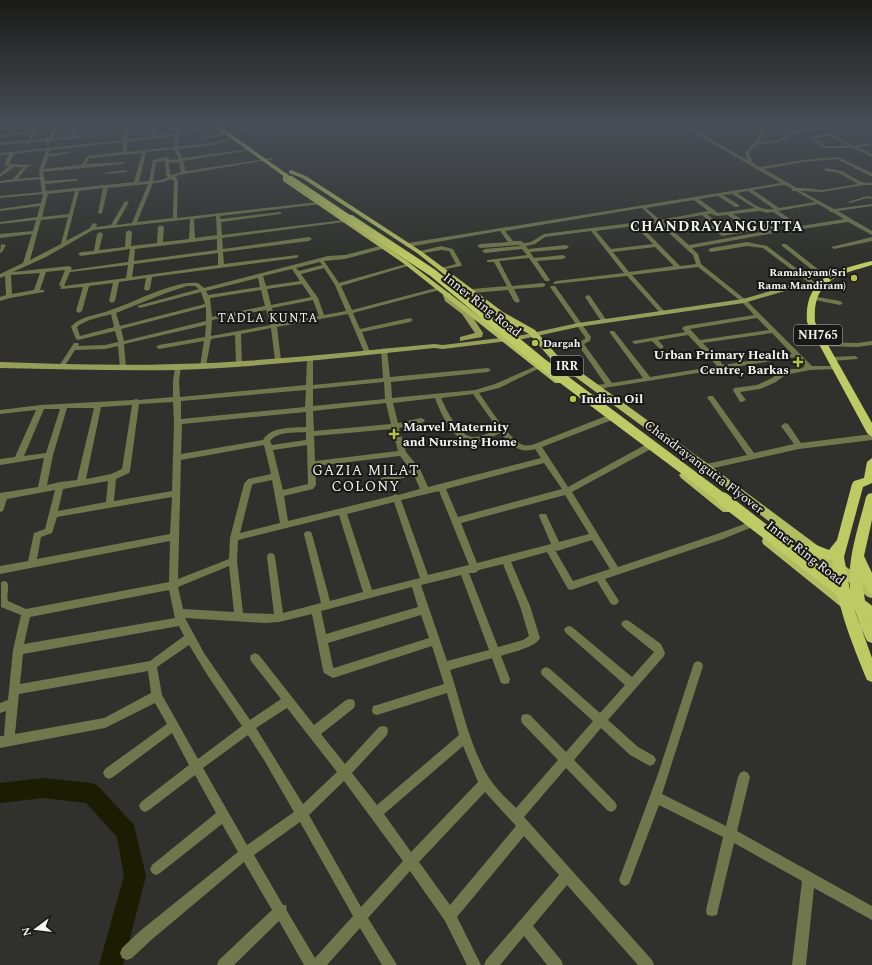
<svg xmlns="http://www.w3.org/2000/svg" width="872" height="965" font-family="Spectral,serif">
	<style>
		.lines { fill: none; stroke-linecap: round; stroke-linejoin: round }
		.river { fill: #1a1d01; fill-rule: evenodd }
		.minor { fill: #71774c; fill-rule: evenodd }
		.tertiary { fill: #71774c; fill-rule: evenodd }
		.secondary { fill: #969f59; fill-rule: evenodd }
		.primary { fill: #b2bd61; fill-rule: evenodd }
		.trunk { fill: #becb64; fill-rule: evenodd }
		.trunk-bridge-far3 { stroke: #becb64; stroke-width: 6 }
		.trunk-bridge-far2 { stroke: #becb64; stroke-width: 8 }
		.trunk-bridge-far1 { stroke: #becb64; stroke-width: 10 }
		.trunk-bridge { stroke: #becb64; stroke-width: 13 }
		.poi-dot { fill: #b5c24a; stroke: #181916; stroke-width: 1.5 }
		.labels { text-anchor: middle; dominant-baseline: central; stroke-width: 4; stroke-linejoin: round; paint-order: stroke }
		.far-poi-label { font-size: 11px; font-weight: bold; fill: #f3f4f0; stroke: #181916; text-anchor: end }
		.far-neighbourhood-label { font-size: 12px; letter-spacing: 1px; fill: #f3f4f0; stroke: #181916 }
		.shield { fill: #181916; stroke: #b1b2af; stroke-width: 1 }
		.shield-label { font-size: 12px; font-weight: bold; fill: #f3f4f0 }
		.street-label { font-size: 13px; fill: #f3f4f0; stroke: #181916 }
		.poi-label { font-size: 13px; font-weight: bold; fill: #f3f4f0; stroke: #181916; text-anchor: start }
		.far-district-label { font-size: 14px; font-weight: bold; letter-spacing: 1px; fill: #f3f4f0; stroke: #181916 }
		.neighbourhood-label { font-size: 14px; letter-spacing: 1px; fill: #f3f4f0; stroke: #181916 }
	</style>
	<rect width="100%" height="100%" fill="#30312c"/>
	<g class="lines">
		<path class="river" d="M43 778 91 783 98 786 134 825 146 876 123 965H99L124 876 117 837 86 803 43 798 0 803V783Z"/>
		<path class="minor" d="M0 124H2V125L0 126Z
			M35 124H39L33 140 49 138 55 124H59L53 138 71 136 74 124 78 125 75 136 87 135 89 136 74 138 72 141 70 139 52 140 48 145 46 144 47 141 32 142 29 145 27 144 28 143 0 145V143L29 140 31 133 0 137V135L32 131Z
			M125 124H129L127 139 151 137V124H155V136L175 134V124H179V134L217 126 219 127 178 136V146L213 143 235 137 237 138 213 145 178 149 182 158 250 149 252 150 183 161 186 171 272 158 274 159 179 175 175 177 178 180 177 218 318 202H320V204L220 216 221 219 280 212 282 213 280 214 221 222 222 235 344 220 346 221 344 222 222 238 223 249 309 237 312 239 309 241 223 252 224 264 298 255V257L296 258 152 277 150 289 147 291 144 289 146 278 119 282 115 301 112 303 109 301 113 283 89 286 82 311 79 313 76 311 83 287 61 289 60 288 62 287 59 285 65 270 46 272 40 290H44V292L10 298 0 301V297L6 295 5 276 0 278V274L23 263 32 234 0 238V234L33 231 36 220 0 224V222L37 217 40 206 0 211V209L41 203 43 194 0 198V196L42 192 40 179 0 183V181L13 179 23 167H14L0 177V174L9 166 4 165 9 154 0 155V153L123 140ZM175 136 174 147 127 152V142ZM123 142V152L88 156 81 165 44 169 48 157 71 153 69 152 48 154 50 150ZM174 149 179 159 169 160V158L167 157 153 160 149 181 139 182 146 152ZM46 150 39 171 40 177 18 179 27 167 32 166 30 165 9 164 14 154ZM142 153 134 182 46 191 45 184 76 181 78 180 76 179 45 181 43 172 123 164 125 163V162L86 164 89 158ZM165 161 166 175 168 177 162 180 153 181 156 162ZM179 162 181 172 172 175 170 174 169 163ZM171 179 174 181 173 218 137 222 153 183 163 182ZM148 184 132 223 116 225 129 202 125 201 111 225 96 227 97 224 93 223 90 228 66 241 79 191 103 188 98 213 100 214 102 213 108 188ZM75 191 69 214 42 217 48 194ZM216 216 217 235 195 238 194 219ZM68 217 61 244 30 260 41 220ZM190 219 189 239 163 242 164 227 161 225 158 227 157 243 131 246 132 232 129 230 126 232 125 247 99 250 103 234 100 232 97 234 94 251 81 252 78 254 81 256 130 249 128 262 71 270 72 268 69 266 13 272 46 257 93 230ZM217 239V250L134 261 135 249ZM218 253V265L132 277 134 264ZM128 265 126 278 64 286 70 272ZM40 273 34 290 12 294 11 275Z
			M679 124H685L747 160 745 152 754 143 765 124H769L759 142 776 140 794 132 781 130 771 124H777L783 128 798 131 839 124H851L799 133 778 142 757 145 749 152 753 163 760 167 803 160 838 157 872 173V176H870L837 159 803 162 764 169 797 188H807L822 190 858 184 839 173 827 171 824 169 826 168 842 171 861 182 872 183V185H864L822 192 801 191 834 209 872 204V206L838 211 872 231V235L848 222 796 230 790 234 787 232 788 231 796 227 773 212 767 213 760 211 733 214 754 227 771 224 779 230V232L692 248 698 254 701 264 746 300 812 366H838L841 368 840 369 810 370 785 375 776 382 760 389 740 392 746 400 742 402H740L733 390 734 388 757 385 772 378 781 371 805 367 796 357 598 389H596L595 387 596 385 605 384 577 343 585 339V337L550 287 551 286H555L591 337 590 341 584 344 612 383 643 378 610 333V331H614L650 377 717 366 688 335 658 340 664 347 661 349 659 348 652 341 635 344 632 342 633 341 685 332 682 328 685 326 754 315 742 302 698 267 632 275 665 312V314H661L627 276 554 284 553 283 556 281 624 273 591 231 545 237 535 244 526 246 528 249 566 245 569 247 566 249 530 252 534 258 563 255 566 257 563 259 537 261 550 280 549 281H545L529 258 499 261 512 286 543 283 546 285 543 287 514 289 520 301 517 303 514 301 508 290 472 293 469 291 472 289 507 286 494 262H487V260L527 255 522 249 485 253 482 251 485 249 520 246 519 245 480 248 477 246 480 244 508 242 500 231 408 247 405 245 408 243 781 183ZM783 185H785L792 189V191H796L815 202 779 208 753 190ZM748 191 774 209C761 212 748 200 737 193ZM732 194 755 208 718 213 699 199 718 196 735 207H739V205L723 195ZM694 200 708 211 660 220 646 208ZM818 204 829 210V212H832L844 219 801 226 778 211ZM642 208 655 220 544 234 531 242 524 243 521 241H513L505 231ZM707 214H711L717 216 727 215 748 228 723 232 717 228 720 227V225ZM702 215 714 225 711 226V228L722 236 770 228 773 230 689 245 663 222ZM658 223 693 255 696 264 680 266 640 225ZM635 226 653 244 611 249 596 231ZM655 247 674 266 629 272 613 252ZM757 318 769 330 700 340 690 329ZM772 333 792 354 723 365 717 357 730 355V353L713 354 703 343Z
			M872 129V134L866 131 867 130Z
			M226 132 227 134 203 139 201 138Z
			M827 133 832 134 854 146 872 143V145L858 147 872 154V157L853 148H823L809 137 826 134ZM830 136 848 146H825L815 138Z
			M125 170 127 171V172L106 174 104 173Z
			M867 196 872 197V199L867 198 850 203 848 202Z
			M872 237V241L834 249 831 247Z
			M747 242 767 246 817 284 812 285 763 248 747 246 711 252 708 250 711 248Z
			M1 244 6 245 2 252 0 253Z
			M782 244H786L829 278V280H825L782 246Z
			M384 245 387 247 386 248 345 259 324 261 339 283 406 264 411 265 341 286 352 310 440 287 443 289 353 313 360 329 410 318 413 320 410 322 362 332 370 352 369 353 367 354 364 352 348 314 277 327 281 360 278 362 275 360 271 328 241 334 242 363 239 365 236 363 235 335 211 339 206 366 203 368 200 366 204 341 159 349 156 347 159 345 205 337 206 325 124 344 126 368 125 369H121L120 368 118 346 105 349 75 350 64 367H60L59 366 74 343H78L79 344 78 346 105 345 118 342 115 331 78 340 76 339 71 327C73 325 75 322 78 321 88 315 102 314 113 309 135 302 175 280 198 283L204 288 328 256 345 255ZM320 262 322 265 299 271 296 268ZM324 268 335 285 346 311 324 315 318 298 301 274ZM292 269 300 281 266 286 263 276ZM258 278 260 287 208 295 206 291ZM302 284 311 297 271 305 267 289ZM187 286H195L199 289 137 306 140 308 201 292 205 304 120 326 116 313 166 293ZM261 290 265 306 212 317 210 298ZM313 300 319 316 276 324 272 308ZM206 307V321L124 341 121 329ZM266 310 271 325 211 336 212 320ZM111 314 114 327 80 336 77 327C86 319 99 318 111 314Z
			M441 246 453 249 462 265 461 266 441 270V268L456 264 449 251 441 250 419 254 416 252Z
			M588 295 590 296 607 321 606 322 604 323 601 321 585 297Z
			M812 296 840 301 843 303 840 305 810 299 809 298Z
			M872 341V345L857 347 823 346 820 344 823 342 857 343Z
			M384 348 387 350 390 377 488 368 491 370 488 372 391 382 392 398 475 390 495 384 536 366H540V368L499 388 479 393C488 405 510 441 523 445 526 446 529 445 532 445L606 416H612L613 418 612 420 542 447 568 487 645 445H651L652 447 651 449 572 492 618 567 717 534 747 523 750 524 751 526 750 528 723 539 605 579 619 601 617 604 614 605 611 604 597 581 571 590 568 589 547 552 511 562 530 606 540 638C535 648 511 652 501 656L510 679 509 683 505 684 501 683 492 658 450 670C461 703 470 748 489 778 496 789 507 799 516 808L558 760 522 723 521 719 522 715 526 714 530 715 566 752 593 721 542 675 541 672 542 669 546 667 550 669 600 713 625 685 566 633 564 630 566 627 569 626 572 627 632 677 654 652 623 627 621 624 623 621 626 620 629 621 661 644 665 653 664 656 608 720 638 747 654 756 656 760 654 764 650 766 630 755 601 728 574 760 615 802 617 806 615 810 611 812 607 810 566 768 524 817 652 960 654 965H638L567 885 533 926 561 960 563 965H547L524 936 500 965H484L486 960 559 875 524 836 457 917 481 965H467L445 921 410 871 368 918 397 965H382L360 928 327 965H304L279 921 234 965H217L219 960 272 910 244 862 150 941 132 958 127 960 122 958 120 953 122 948 140 931 238 852 222 824 160 873 156 875 152 873 150 869 152 865 216 813 195 775 149 810 145 812 141 810 139 806 141 802 189 765 172 733 113 777 109 779 105 777 103 773 105 769 167 724 155 703 105 728 0 748V736H4L6 711 0 713V703L8 700 13 650 21 615 1 607V582L4 581 7 582C10 588 6 595 8 601L26 609 169 582 170 541 0 574V566L28 561 34 533 45 529 55 490 7 499 3 511 0 512V493L38 487 44 458 0 465V459L15 457 36 410 0 414V410L41 405 133 400 136 399 139 400 173 397V381L175 367 178 365 181 367 179 381 180 397 306 385 307 358 310 356 313 358V385L383 378 381 350ZM384 382 385 399 313 406V389ZM306 390 305 407 181 419V401ZM473 394 498 429C491 432 481 437 474 437 459 438 446 409 441 398ZM435 398C441 414 453 443 474 443 483 442 493 436 501 433 511 445 519 454 535 449L541 458 428 487 420 469 406 452 399 428 424 422 425 420 421 418 398 423 393 403ZM173 402 174 422 172 491 114 501 116 479 129 473 130 471 139 404ZM386 403 391 424 314 431 313 411ZM132 405 122 469 111 474 86 479 101 407ZM67 408H94L77 480 60 482 47 485 53 455ZM44 409H60L46 453 24 456ZM306 412V427C292 428 271 426 263 440L181 454 182 424ZM392 429 398 451 315 461 314 436ZM306 432V440L272 445 270 441C278 431 294 433 306 432ZM264 445 271 474 248 479 244 484 230 538 229 559 178 579 181 460ZM307 445 308 484 283 490 273 450ZM400 456 411 470 381 478 380 480 381 482 384 483 414 475 420 489 398 495 396 494 392 496 288 521 284 496 313 489 316 485 315 466ZM544 463 562 489 458 517 446 489ZM272 480 280 523 240 533 252 485 253 484ZM108 481 106 502 58 511 63 489ZM439 491 469 565 428 575 401 500ZM565 495 589 534 559 542 546 514H540L539 516 551 544 477 563 461 523ZM172 497 170 534 37 559 41 537 52 533 57 517ZM394 502 420 578 372 590 347 514ZM339 515 363 592 330 601 312 534 311 532 308 531 305 532 304 534 321 603 283 613 275 557 274 554 271 553 268 554 267 557 274 614 243 613 237 561 238 540ZM592 540 610 569 573 581 555 550 557 551ZM503 564 520 606 529 636 523 640 498 647 469 573H475L479 570ZM229 566 234 612 183 609 178 587ZM461 575 489 650 447 661 421 585ZM412 587 418 607 326 634 321 611ZM169 590 175 618 24 644 30 617ZM312 614 323 670 324 673 333 678 432 646 444 684 377 705 373 706 372 710 373 714 377 715 447 693 459 735 377 805 352 773 387 735 388 731 387 727 383 726 379 727 345 764 321 734 354 708 355 704 354 700 350 699 346 700 314 725 259 655 255 653 251 655 250 658 251 661 281 699 250 720 204 653 185 618 265 623 279 622ZM421 615 429 638 334 668 333 667 328 643ZM179 626 184 636 150 661 20 684 23 654ZM189 645 208 676 242 726 198 759 162 695 157 667ZM148 671 151 693 104 718 15 734 19 694ZM287 708 337 772 303 804 256 728ZM248 735 264 760 294 812 247 845 203 768ZM463 746 478 782 411 852 384 814ZM344 781 403 861 361 907 309 815ZM485 792 516 826 450 905 419 862ZM300 822 353 916 315 958 287 911 286 905H283L254 855Z
			M855 356 858 358 857 359 832 361 829 359 832 357Z
			M709 396H713L754 453 794 444 781 426 785 423 788 424 801 443 872 434V440L799 449 705 470 701 467 702 465 747 455 709 400 707 398Z
			M698 661 702 663 703 666 662 794 726 826 738 777 740 773 744 771 748 773 750 777 737 831 872 906V920L814 888 806 965H792L802 881 734 843 718 910 717 915 712 916 707 915 706 910 723 837 659 805 629 884 625 886 621 884 619 880 658 774 693 666 694 663Z"/>
		<path class="tertiary" d="M280 124H295L233 134 231 133Z"/>
		<path class="secondary" d="M819 283 823 285 822 287 795 288 744 303 578 327 523 339 443 349 434 348C348 357 262 367 176 370 118 371 59 369 0 368V362C59 364 118 366 176 364 262 362 348 352 434 344L443 345 523 335 578 323 743 299 795 284Z
			M444 293H450L451 298 468 310 483 333 482 337 460 341V337L475 333 462 314 445 301 443 295Z"/>
		<path class="primary" d="M291 170 306 176 421 251 503 312 535 330 557 355 708 464 872 586V598L868 597 702 470 551 359 529 334 497 316 417 253 302 178 289 173V171Z
			M283 173H287L288 179 407 261 561 379V383H555L403 263 283 181Z
			M684 471 731 506 732 509 731 512H723L681 478 679 475Z
			M767 537 771 538 853 602 855 606 853 610 849 611 845 610 763 544 762 541 763 538Z"/>
		<path class="trunk" d="M211 124H217L294 179 289 180Z
			M872 261V265C838 275 812 280 815 322L872 423V437L867 433 807 322C804 278 835 270 872 261Z
			M872 458V483L863 487 844 557 852 602 872 658V682L867 680C851 641 835 601 832 559L829 560 807 552 805 548 807 544 811 543 829 550 837 540 852 484 854 481 864 478 867 462Z
			M872 493V520L864 556 872 573V594L868 592 862 580 865 601 872 621V643L867 641C860 625 852 607 850 588 847 558 859 526 866 497L868 494Z"/>
		<path class="trunk-bridge-far3" d="M291 179 352 220"/>
		<path class="trunk-bridge-far2" d="M351 219 433 273 516 342"/>
		<path class="trunk-bridge-far1" d="M515 341 543 364 725 500"/>
		<path class="trunk-bridge" d="M723 499 872 614"/>
	</g>
	<linearGradient id="sky" x2="0" y2="1"><stop stop-color="#1a1b18"/><stop offset="0.48" stop-color="#484e56"/><stop offset="1" stop-color="#484e56" stop-opacity="0"/></linearGradient>
	<rect width="872" height="260" fill="url(#sky)"/>
	<g class="poi-dot">
		<circle cx="854" cy="278" r="4"/>
		<circle cx="535" cy="343" r="4"/>
		<path d="M796 356h4v4h4v4h-4v4h-4v-4h-4v-4h4z"/>
		<circle cx="573" cy="399" r="4"/>
		<path d="M392 428h4v4h4v4h-4v4h-4v-4h-4v-4h4z"/>
	</g>
	<g class="labels">
		<g class="far-poi-label">
			<text x="846" y="272">Ramalayam(Sri<tspan x="846" dy="13">Rama Mandiram)</tspan></text>
			<text x="543" y="343" text-anchor="start">Dargah</text>
		</g>
		<g class="far-neighbourhood-label">
			<text x="268" y="318">TADLA KUNTA</text>
		</g>
		<g class="shield">
			<rect x="794" y="325" width="48" height="20" rx="3"/>
			<rect x="551" y="356" width="32" height="20" rx="3"/>
		</g>
		<g class="shield-label">
			<text x="818" y="335">NH765</text>
			<text x="567" y="366">IRR</text>
		</g>
		<g class="street-label">
			<text transform="translate(482 305) rotate(38)">Inner Ring Road</text>
			<text transform="translate(704 467) rotate(37)">Chandrayangutta Flyover</text>
			<text transform="translate(805 553) rotate(38)">Inner Ring Road</text>
		</g>
		<g class="poi-label">
			<text x="789" y="355" text-anchor="end">Urban Primary Health<tspan x="789" dy="15">Centre, Barkas</tspan></text>
			<text x="581" y="399">Indian Oil</text>
			<text x="403" y="427">Marvel Maternity<tspan x="403" dy="15">and Nursing Home</tspan></text>
		</g>
		<g class="far-district-label">
			<text x="717" y="226">CHANDRAYANGUTTA</text>
		</g>
		<g class="neighbourhood-label">
			<text x="366" y="470">GAZIA MILAT<tspan x="366" dy="16">COLONY</tspan></text>
		</g>
	</g>
	<g transform="translate(36 929) rotate(255)" stroke="#181916" stroke-width="3" paint-order="stroke">
	<path d="M0-3L7 15L0 10L-7 15Z" fill="#f3f4f0"/>
	<text y="-6" font-size="11" font-weight="bold" text-anchor="middle" fill="#f3f4f0">N</text>
	</g>
</svg>
